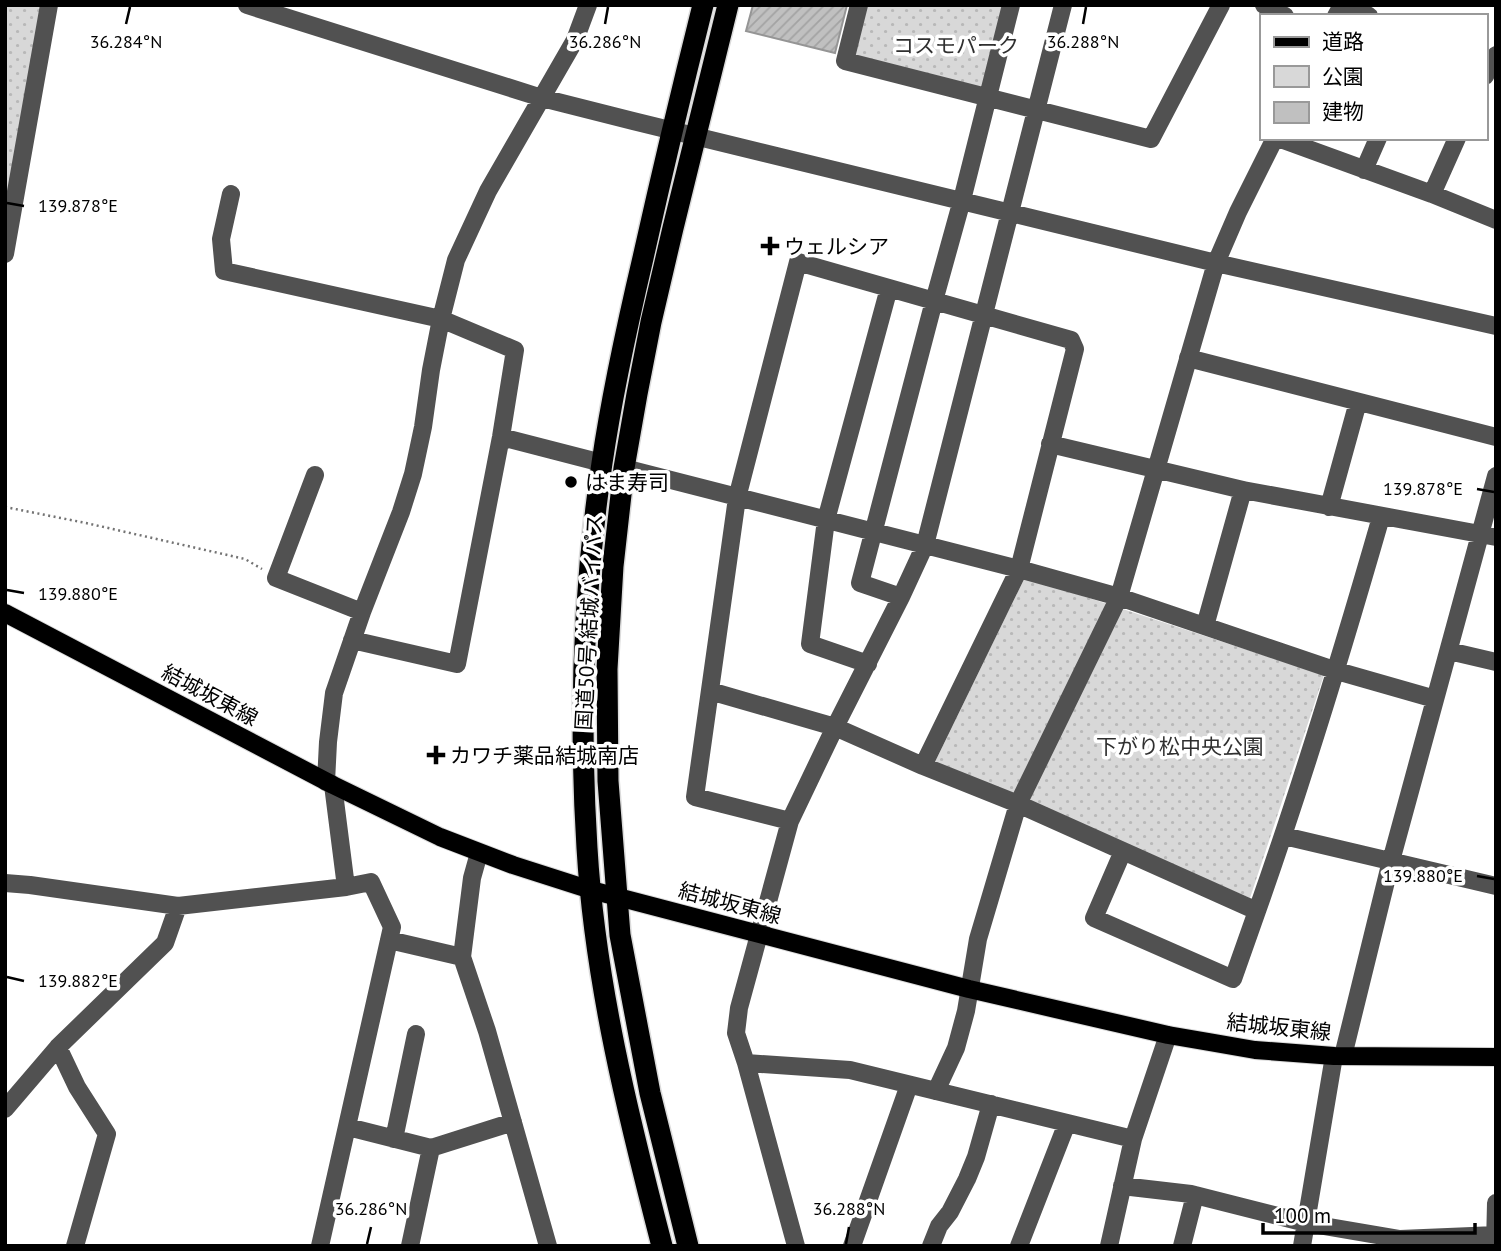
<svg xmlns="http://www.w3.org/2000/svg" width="1501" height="1251" font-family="'PT Sans','Noto Sans JP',sans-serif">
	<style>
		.green { fill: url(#green-dots) }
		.building { fill: url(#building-hatch); stroke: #959595; stroke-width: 2 }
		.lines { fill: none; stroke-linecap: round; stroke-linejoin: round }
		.major-casing { stroke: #dbdbdb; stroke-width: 20 }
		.highway-casing { stroke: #dbdbdb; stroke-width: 24 }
		.path { stroke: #737373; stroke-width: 2.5; stroke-dasharray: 2 3.5; stroke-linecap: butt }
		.minor { stroke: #515151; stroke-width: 18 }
		.major { stroke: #000; stroke-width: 18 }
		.highway { stroke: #000; stroke-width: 21 }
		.ticks { fill: none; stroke: #000; stroke-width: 2.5 }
		.poi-dot { fill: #000; stroke: #fff; stroke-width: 2.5 }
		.labels { text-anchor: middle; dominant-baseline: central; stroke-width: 7; stroke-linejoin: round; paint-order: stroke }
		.park-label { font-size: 21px; fill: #2f2f2f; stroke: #fff }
		.poi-label { font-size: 21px; fill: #000; stroke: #fff; text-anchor: start }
		.street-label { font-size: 21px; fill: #000; stroke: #fff }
		.ticks-label { font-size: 18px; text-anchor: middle; fill: #000; stroke: #fff; stroke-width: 7; stroke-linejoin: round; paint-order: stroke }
	</style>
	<defs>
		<pattern id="green-dots" width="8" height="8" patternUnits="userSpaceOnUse" patternTransform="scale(1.75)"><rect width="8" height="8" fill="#d8d8d8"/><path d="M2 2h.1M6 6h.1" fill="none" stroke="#b8b8b8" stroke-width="1.8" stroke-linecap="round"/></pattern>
		<pattern id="building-hatch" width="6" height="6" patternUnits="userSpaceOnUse" patternTransform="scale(1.75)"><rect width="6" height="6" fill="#c0c0c0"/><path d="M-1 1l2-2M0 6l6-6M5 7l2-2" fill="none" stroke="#a3a3a3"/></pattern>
	</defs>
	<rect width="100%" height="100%" fill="#fff"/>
	<path class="green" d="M5 5H44L5 231Z
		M863 5H1007L985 92 849 60Z
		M1025 577 1324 675 1250 898 935 762Z"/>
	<path class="building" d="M753 5H847L835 53 746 31Z"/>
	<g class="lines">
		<defs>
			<path id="major" d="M5 613 333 785 440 837 513 865 591 890 969 989 1168 1035 1209 1042 1255 1050 1334 1056 1496 1057"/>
			<path id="highway" d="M662 1246C628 1115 595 983 587 848 579 720 583 590 602 463 612 394 627 326 643 258 662 173 682 89 703 5
				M688 1246 650 1093 620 935 608 781 607 669 613 566 624 468 637 394 651 322 673 228 728 5"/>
		</defs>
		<use href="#major" class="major-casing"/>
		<use href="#highway" class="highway-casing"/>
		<path class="path" d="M5 507 86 523 245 559 262 569"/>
		<path class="minor" d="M247 5 542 98 633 121 1216 263 1496 326
			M859 5 845 61 1151 139 1221 5
			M1264 5 1285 16
			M1350 5 1369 16
			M1336 16 1342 5
			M1485 76 1496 55
			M1278 138 1432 194 1496 220
			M1364 170 1378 138
			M231 194 221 239 224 271 441 319 515 350 501 437 457 664 352 640
			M1432 194 1457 138
			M5 254 49 5
			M1188 358 1496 437
			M501 437 602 463
			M1050 444 1243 490 1496 537
			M624 468 1019 569 1119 597 1337 671 1435 699
			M315 475 276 578 362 612
			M1329 507 1358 402
			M901 597 860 583 934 301 962 200 1011 5
			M1205 626 1243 490
			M1449 651 1496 662
			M868 664 810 644 826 520 889 288
			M710 691 835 727 923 766 1018 804 1257 911C1303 781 1343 649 1381 517
			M326 782 328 742 334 693 362 612 401 512 413 474 423 427 431 370 441 319 456 260 488 191 575 40 588 5
			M333 785 346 887
			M790 821 695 797 737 498 798 262 1071 340 1075 349 1019 569 923 766
			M1284 836 1496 886
			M1123 851 1094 918 1233 979 1257 911
			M479 853 472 878 462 957 487 1031 548 1246
			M5 883 30 885 178 906 346 887 371 882 392 927 320 1246
			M389 940 462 957
			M58 1047 77 1087 107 1134 75 1246
			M1343 1056 1391 861 1496 476
			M746 1063 736 1033 739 1008 790 821 835 727 901 597 925 545 1063 5
			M936 1091 956 1048 966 1011 978 939 1018 804 1119 597 1216 263 1238 212 1275 138
			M5 1109 58 1047 165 943 178 906
			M348 1127 431 1148 513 1122
			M394 1139 416 1034
			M1122 1186 1191 1194 1306 1223 1400 1239 1496 1235
			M1495 1245 1496 1203
			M410 1246 431 1148
			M796 1246 746 1063 850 1070 1133 1139
			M852 1246 909 1085
			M931 1246 939 1226 950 1212 967 1179 976 1157 991 1104
			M1019 1246 1067 1123
			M1109 1246 1133 1139 1168 1035
			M1182 1246 1195 1195
			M1302 1246 1334 1056"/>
		<use href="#major" class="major"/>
		<use href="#highway" class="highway"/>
	</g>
	<path class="ticks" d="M126 24 130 7M605 24 608 7M1083 24 1086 7M7 203 24 206M1477 489 1494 492M7 590 24 593M1477 876 1494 879M7 977 24 981M367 1244 371 1227M846 1244 849 1227"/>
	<g class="poi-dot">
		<path d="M766.5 235.5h7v7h7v7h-7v7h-7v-7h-7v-7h7z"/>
		<circle cx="571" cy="482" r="7"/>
		<path d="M432.5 744.5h7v7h7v7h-7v7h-7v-7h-7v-7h7z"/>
	</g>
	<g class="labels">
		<g class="park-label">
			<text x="956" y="45">コスモパーク</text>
			<text x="1180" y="746">下がり松中央公園</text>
		</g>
		<g class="poi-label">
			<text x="784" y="246">ウェルシア</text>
			<text x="585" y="482">はま寿司</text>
			<text x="450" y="755">カワチ薬品結城南店</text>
		</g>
		<g class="street-label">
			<text transform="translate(589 622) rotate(-87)">国道50号 結城バイパス</text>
			<text transform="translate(210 695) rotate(28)">結城坂東線</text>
			<text transform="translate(730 903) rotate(15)">結城坂東線</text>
			<text transform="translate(1279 1027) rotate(6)">結城坂東線</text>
		</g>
	</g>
	<g class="ticks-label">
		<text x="126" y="48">36.284°N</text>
		<text x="605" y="48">36.286°N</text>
		<text x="1083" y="48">36.288°N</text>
		<text x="78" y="212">139.878°E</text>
		<text x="1423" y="495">139.878°E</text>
		<text x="78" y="600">139.880°E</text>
		<text x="1423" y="882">139.880°E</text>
		<text x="78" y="987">139.882°E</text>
		<text x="371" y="1215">36.286°N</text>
		<text x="849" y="1215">36.288°N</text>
	</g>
	<rect width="1501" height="1251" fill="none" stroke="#000000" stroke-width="14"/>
	<rect x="1260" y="14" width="228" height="126" fill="#ffffff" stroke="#999999" stroke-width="2"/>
	<rect x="1274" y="37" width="35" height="10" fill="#000000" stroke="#999999" stroke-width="2"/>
	<text x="1322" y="49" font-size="21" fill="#000000">道路</text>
	<rect x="1274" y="66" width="35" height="21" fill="#d8d8d8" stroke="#999999" stroke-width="2"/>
	<text x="1322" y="84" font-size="21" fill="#000000">公園</text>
	<rect x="1274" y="102" width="35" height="21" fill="#c0c0c0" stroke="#999999" stroke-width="2"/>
	<text x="1322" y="119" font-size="21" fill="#000000">建物</text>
	<path d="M1263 1223v10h212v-10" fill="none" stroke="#000000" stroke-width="3.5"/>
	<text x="1274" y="1223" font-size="21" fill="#000000" stroke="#ffffff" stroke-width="5" paint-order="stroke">100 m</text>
</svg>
